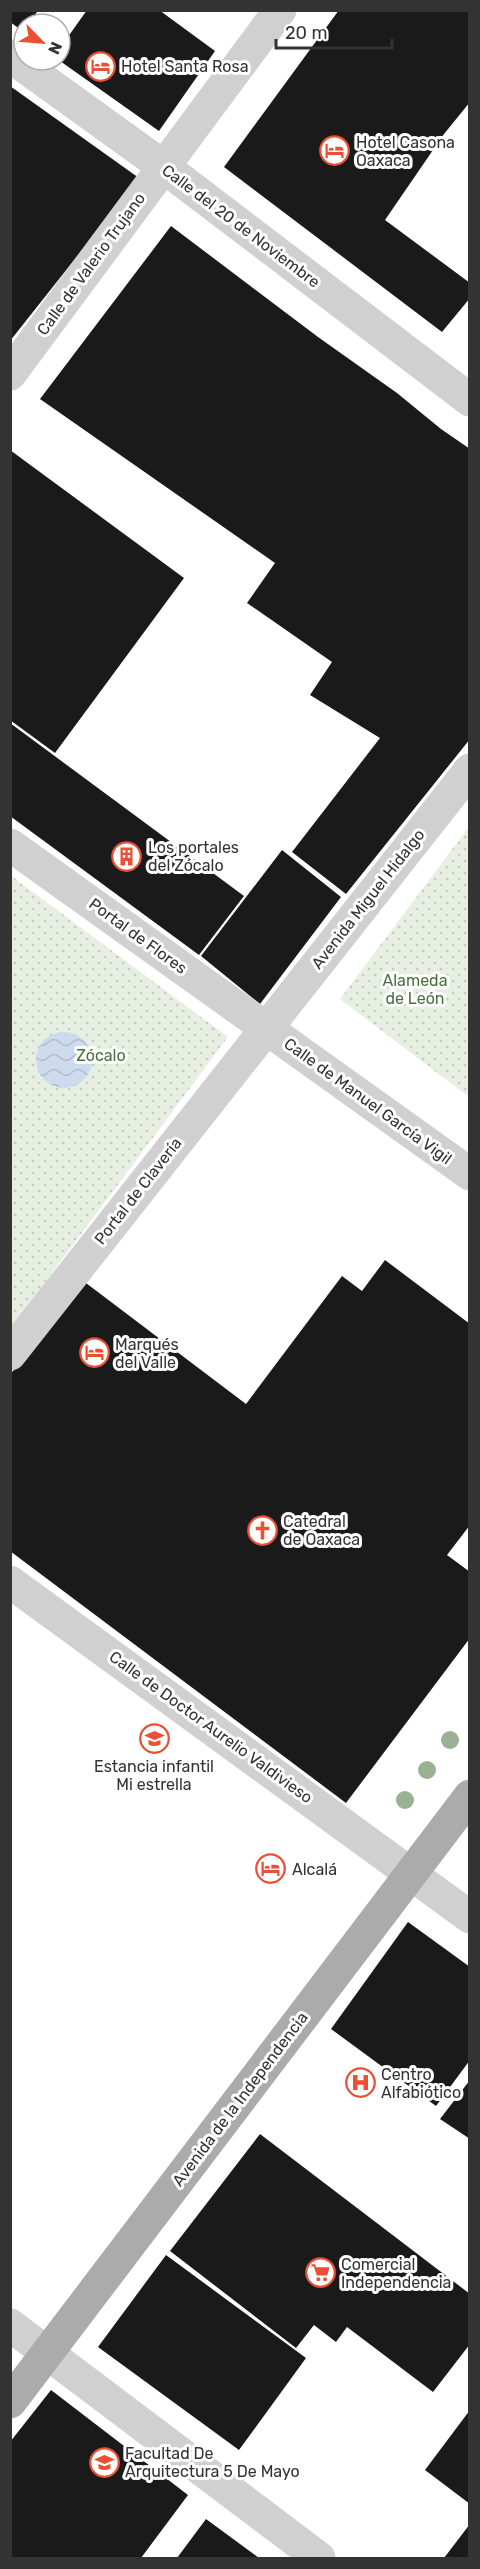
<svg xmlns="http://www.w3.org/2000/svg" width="480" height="2569" font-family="Rubik,sans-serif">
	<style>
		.green { fill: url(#green-dots) }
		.water { fill: url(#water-waves) }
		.building { fill: #1a1a1a }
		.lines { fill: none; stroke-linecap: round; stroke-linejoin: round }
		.minor { stroke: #d0d0d0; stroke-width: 33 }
		.major { stroke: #ababab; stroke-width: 33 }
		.tree { fill: #9bb194 }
		.labels { text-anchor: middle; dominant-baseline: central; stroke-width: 6; stroke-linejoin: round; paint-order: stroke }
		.poi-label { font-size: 16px; fill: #333; stroke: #fff; text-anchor: start }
		.street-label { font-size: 16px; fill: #333; stroke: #fff }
		.park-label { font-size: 16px; fill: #4a713d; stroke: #fff }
	</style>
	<defs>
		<pattern id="green-dots" width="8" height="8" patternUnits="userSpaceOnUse" patternTransform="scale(1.5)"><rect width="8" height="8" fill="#e6efe1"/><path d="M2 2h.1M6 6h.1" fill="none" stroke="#c6cdc2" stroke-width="1.8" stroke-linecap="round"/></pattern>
		<pattern id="water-waves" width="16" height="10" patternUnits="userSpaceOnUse" patternTransform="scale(1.5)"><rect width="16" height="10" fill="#cedbef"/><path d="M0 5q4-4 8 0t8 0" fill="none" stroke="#b1bccd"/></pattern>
	</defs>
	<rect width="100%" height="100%" fill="#fff"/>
	<path class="green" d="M469 827V1097L340 999Z
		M10 875 228 1037 11 1328H10Z"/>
	<path class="water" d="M36 1060a28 28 0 1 1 56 0a28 28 0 1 1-56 0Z"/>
	<path class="building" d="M10 10H38L30 24H24V32L10 22Z
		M87 10H159L215 51 159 131 60 61V48Z
		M339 10H470V102L444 134 385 220 470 283V298L442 332 224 167Z
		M10 86 139 178 10 341Z
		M171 226 318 337 397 393 441 429 470 449V739L346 894 292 852 380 738 310 695 332 662 247 603 275 563 40 399Z
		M10 450 184 578 55 753 10 720Z
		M10 723 244 896 199 955 10 816Z
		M282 850 341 897 260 1004 201 956Z
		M385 1260 470 1324V1525L447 1555 470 1572V1638L346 1803 10 1551V1375L82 1280 246 1404 342 1276 362 1291Z
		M408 1922 470 1967V2060L436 2106 331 2029Z
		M470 2080V2139L440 2119Z
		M260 2134 470 2294V2344L433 2392 347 2327 336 2342 314 2325 296 2348 170 2251Z
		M166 2255 306 2358 239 2450 98 2347Z
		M51 2390 188 2495 141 2558H10V2442Z
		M470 2410V2504L425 2470Z
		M206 2519 259 2558H177Z
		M470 2524V2558H444Z"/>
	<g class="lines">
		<path class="minor" d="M10 56 164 167 470 400
			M10 374 280 10
			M10 845 470 1174
			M10 1354 470 770
			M10 1582 470 1917
			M10 2325 319 2558"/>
		<path class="major" d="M10 2402 470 1796"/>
	</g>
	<g class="tree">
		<circle cx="450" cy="1740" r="9"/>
		<circle cx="427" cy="1770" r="9"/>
		<circle cx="405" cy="1800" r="9"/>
	</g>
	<defs>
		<symbol id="hotel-ring" viewBox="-11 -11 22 22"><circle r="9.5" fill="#fff" stroke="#eb4f34" stroke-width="1.5"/><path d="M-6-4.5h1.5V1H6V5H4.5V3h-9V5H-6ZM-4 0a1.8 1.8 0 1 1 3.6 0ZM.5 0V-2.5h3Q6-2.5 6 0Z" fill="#eb4f34"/></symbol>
		<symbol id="building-ring" viewBox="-11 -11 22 22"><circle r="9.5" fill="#fff" stroke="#eb4f34" stroke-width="1.5"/><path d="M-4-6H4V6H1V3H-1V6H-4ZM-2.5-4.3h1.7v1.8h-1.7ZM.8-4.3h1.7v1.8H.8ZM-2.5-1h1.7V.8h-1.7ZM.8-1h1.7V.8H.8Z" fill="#eb4f34"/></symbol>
		<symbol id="church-ring" viewBox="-11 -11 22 22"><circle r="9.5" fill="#fff" stroke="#eb4f34" stroke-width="1.5"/><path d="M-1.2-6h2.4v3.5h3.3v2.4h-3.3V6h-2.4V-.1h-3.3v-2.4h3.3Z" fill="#eb4f34"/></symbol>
		<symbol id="school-ring" viewBox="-11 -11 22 22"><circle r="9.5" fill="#fff" stroke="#eb4f34" stroke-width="1.5"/><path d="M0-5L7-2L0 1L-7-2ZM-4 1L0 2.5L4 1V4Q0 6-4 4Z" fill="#eb4f34"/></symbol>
		<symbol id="hospital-ring" viewBox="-11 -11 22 22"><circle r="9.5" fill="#fff" stroke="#eb4f34" stroke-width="1.5"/><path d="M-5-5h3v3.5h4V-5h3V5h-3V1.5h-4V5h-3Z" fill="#eb4f34"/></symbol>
		<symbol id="supermarket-ring" viewBox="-11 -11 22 22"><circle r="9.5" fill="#fff" stroke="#eb4f34" stroke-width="1.5"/><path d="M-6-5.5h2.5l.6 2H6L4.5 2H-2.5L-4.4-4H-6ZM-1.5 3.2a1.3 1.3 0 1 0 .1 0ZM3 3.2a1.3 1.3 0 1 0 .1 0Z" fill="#eb4f34"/></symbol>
		<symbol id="university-ring" viewBox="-11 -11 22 22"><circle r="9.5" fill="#fff" stroke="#eb4f34" stroke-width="1.5"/><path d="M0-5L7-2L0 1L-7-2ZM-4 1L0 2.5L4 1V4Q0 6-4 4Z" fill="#eb4f34"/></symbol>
	</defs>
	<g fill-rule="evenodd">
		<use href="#hotel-ring" x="84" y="50" width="33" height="33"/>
		<use href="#hotel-ring" x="318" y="134" width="33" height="33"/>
		<use href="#building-ring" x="110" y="840" width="33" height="33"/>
		<use href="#hotel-ring" x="78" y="1336" width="33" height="33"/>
		<use href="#church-ring" x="246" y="1514" width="33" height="33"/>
		<use href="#school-ring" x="138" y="1722" width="33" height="33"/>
		<use href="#hotel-ring" x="254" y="1852" width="33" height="33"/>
		<use href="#hospital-ring" x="344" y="2066" width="33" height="33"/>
		<use href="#supermarket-ring" x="304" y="2256" width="33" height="33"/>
		<use href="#university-ring" x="88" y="2446" width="33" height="33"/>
	</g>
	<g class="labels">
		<g class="poi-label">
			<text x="121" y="66">Hotel Santa Rosa</text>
			<text x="356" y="142">Hotel Casona<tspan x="356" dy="18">Oaxaca</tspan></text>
			<text x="148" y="847">Los portales<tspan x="148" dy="18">del Zócalo</tspan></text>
			<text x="115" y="1344">Marqués<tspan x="115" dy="18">del Valle</tspan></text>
			<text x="283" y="1521">Catedral<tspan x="283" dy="18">de Oaxaca</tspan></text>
			<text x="154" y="1766" text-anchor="middle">Estancia infantil<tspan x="154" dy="18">Mi estrella</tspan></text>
			<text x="292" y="1869">Alcalá</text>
			<text x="381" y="2074">Centro<tspan x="381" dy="18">Alfabiótico</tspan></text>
			<text x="341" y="2264">Comercial<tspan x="341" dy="18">Independencia</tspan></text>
			<text x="125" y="2453">Facultad De<tspan x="125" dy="18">Arquitectura 5 De Mayo</tspan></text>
		</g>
		<g class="street-label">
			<text transform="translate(241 226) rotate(37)">Calle del 20 de Noviembre</text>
			<text transform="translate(91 264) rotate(-54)">Calle de Valerio Trujano</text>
			<text transform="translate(368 899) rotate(-52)">Avenida Miguel Hidalgo</text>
			<text transform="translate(138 936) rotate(36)">Portal de Flores</text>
			<text transform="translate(368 1101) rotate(36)">Calle de Manuel García Vigil</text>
			<text transform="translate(138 1191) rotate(-52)">Portal de Clavería</text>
			<text transform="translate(211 1727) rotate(36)">Calle de Doctor Aurelio Valdivieso</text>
			<text transform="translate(240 2099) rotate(-53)">Avenida de la Independencia</text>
		</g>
		<g class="park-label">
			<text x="415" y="980">Alameda<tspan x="415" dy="18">de León</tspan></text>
			<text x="101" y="1055">Zócalo</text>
		</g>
	</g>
	<rect width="480" height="2569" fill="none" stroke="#333333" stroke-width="24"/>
	<g transform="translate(42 42) rotate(115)"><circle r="28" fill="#ffffff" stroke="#adadad" stroke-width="1.5"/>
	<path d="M0-4.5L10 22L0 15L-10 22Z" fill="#eb4f34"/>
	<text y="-9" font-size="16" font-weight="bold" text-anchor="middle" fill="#333333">N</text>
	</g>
	<path d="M276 39v9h116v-9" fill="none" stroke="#333333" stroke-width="3"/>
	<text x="285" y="39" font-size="18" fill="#333333" stroke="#ffffff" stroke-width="4.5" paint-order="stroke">20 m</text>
</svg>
